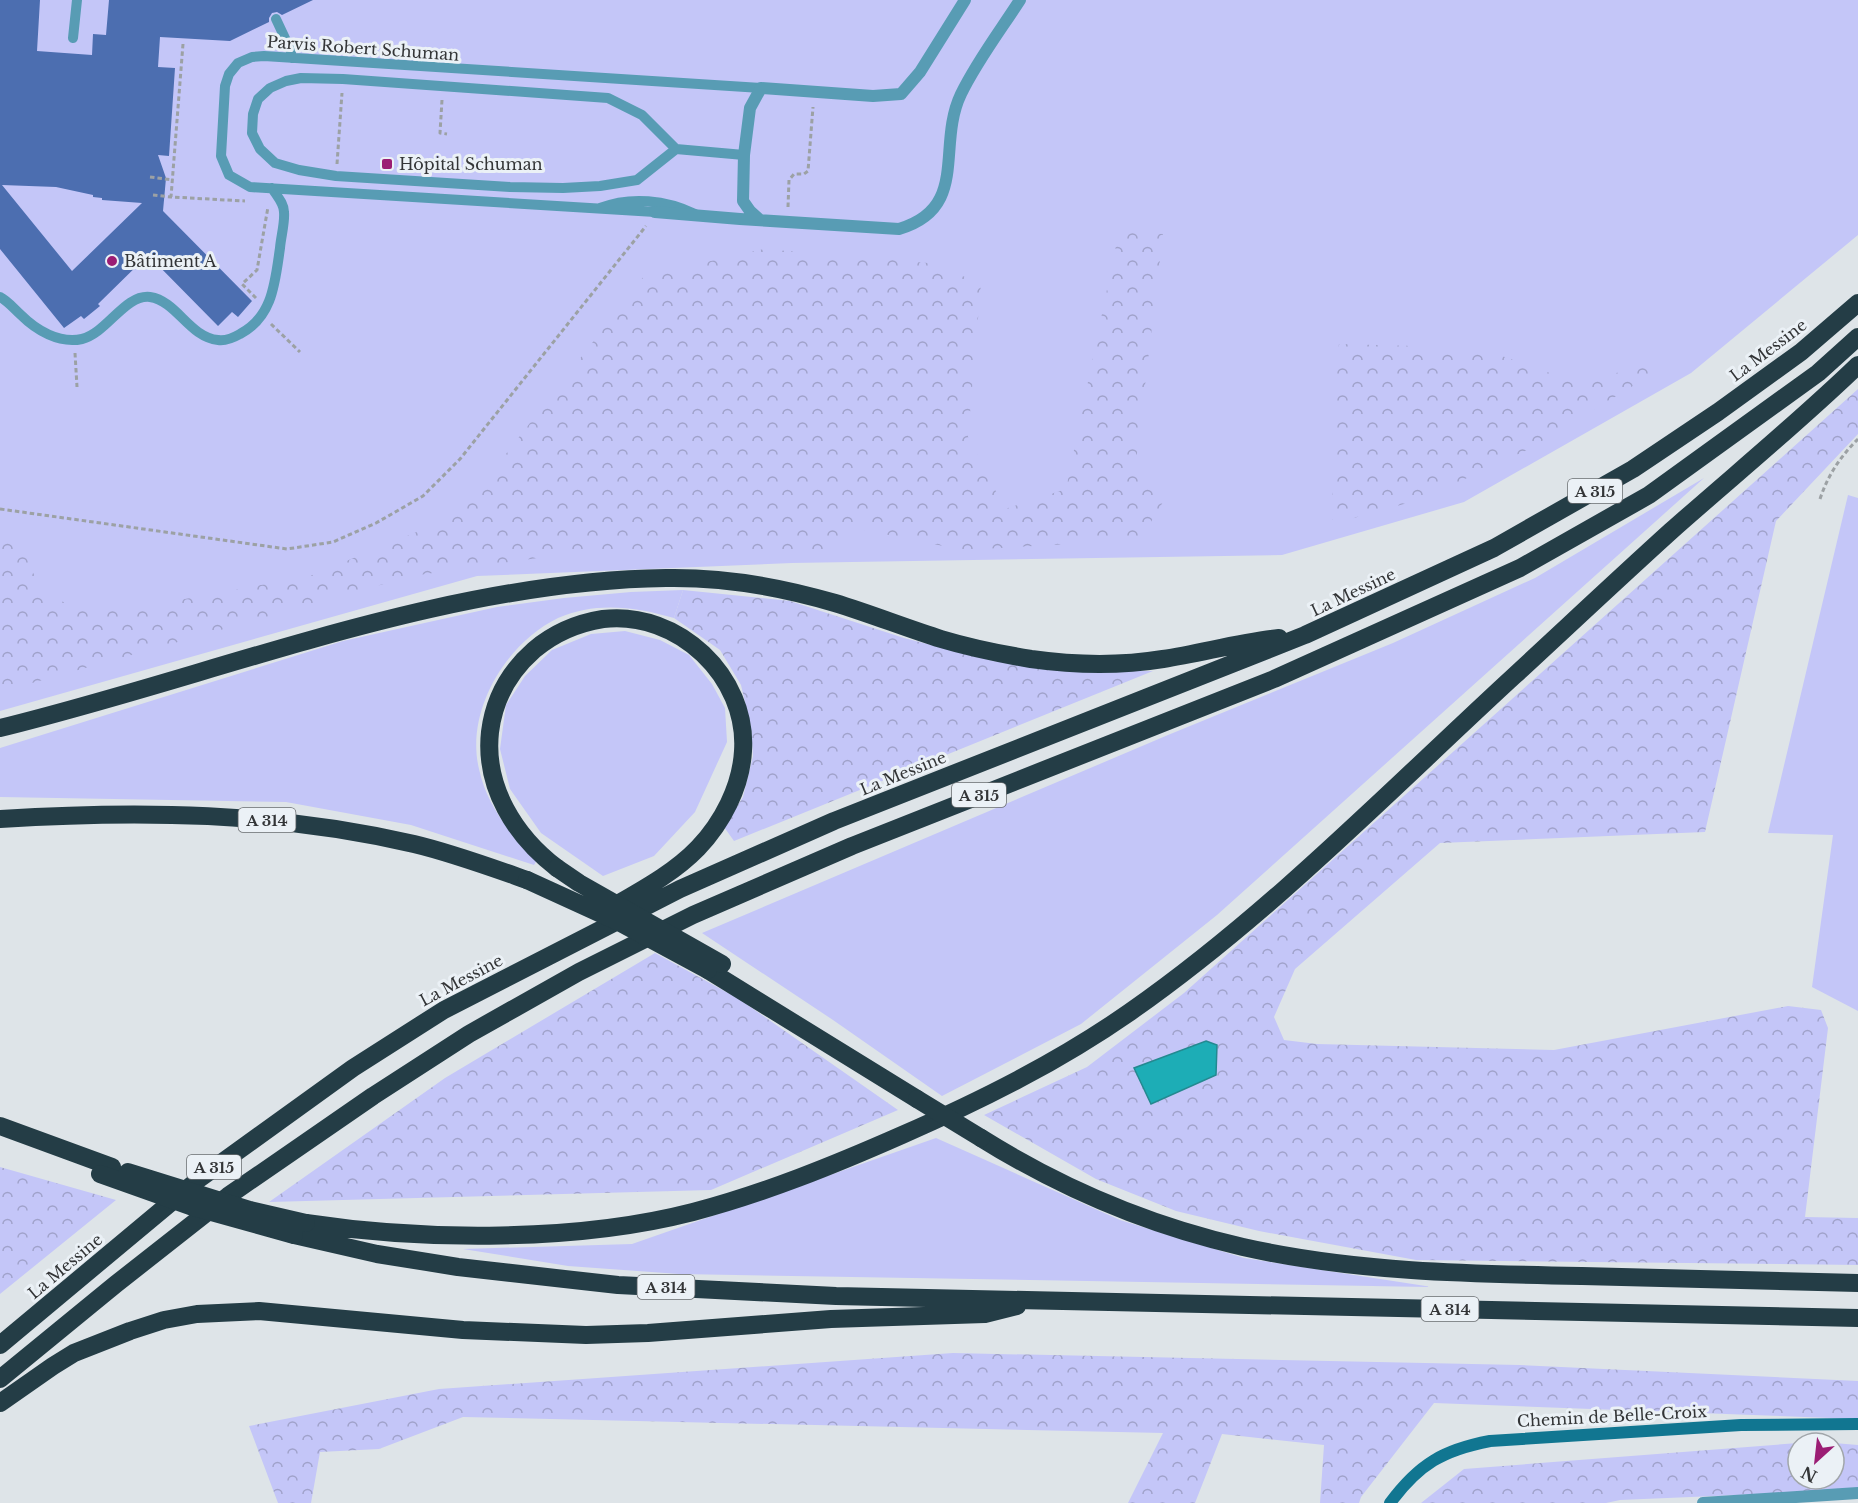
<svg xmlns="http://www.w3.org/2000/svg" width="1858" height="1503" font-family="'Libre Baskerville',serif">
	<style>
		.grass { fill: #c4c6f8 }
		.forest { fill: url(#forest-crowns) }
		.water { fill: #1dadb6; stroke: #248990; stroke-width: 1.5 }
		.building { fill: #4c6eb0; fill-rule: evenodd }
		.lines { fill: none; stroke-linecap: round; stroke-linejoin: round }
		.path { stroke: #9ca1a4; stroke-width: 3; stroke-dasharray: 4.5 3; stroke-linecap: butt }
		.lane { stroke: #589cb4; stroke-width: 10 }
		.street { stroke: #589cb4; stroke-width: 12 }
		.secondary { stroke: #117691; stroke-width: 12 }
		.highway { stroke: #243d46; stroke-width: 18 }
		.highway-bridge { stroke: #243d46; stroke-width: 18 }
		.poi-dot { fill: #9b1d74; stroke: #ebf1f6; stroke-width: 2 }
		.labels { text-anchor: middle; dominant-baseline: central; stroke-width: 6; stroke-linejoin: round; paint-order: stroke }
		.shield { fill: #ebf1f6; stroke: #6a6d70; stroke-width: 1.5 }
		.shield-label { font-size: 15px; font-weight: bold; fill: #333537 }
		.street-label { font-size: 16px; fill: #333537; stroke: #ebf1f6 }
		.poi-label { font-size: 16px; fill: #333537; stroke: #ebf1f6; text-anchor: start }
	</style>
	<defs>
		<pattern id="forest-crowns" width="20" height="18" patternUnits="userSpaceOnUse" patternTransform="scale(1.5)"><rect width="20" height="18" fill="#c4c6f8"/><path d="M2 6a3 3 0 1 1 6 0M12 15a3 3 0 1 1 6 0" fill="none" stroke="#a0a2ca"/></pattern>
	</defs>
	<rect width="100%" height="100%" fill="#dee4e8"/>
	<path class="grass" d="M0 0H1858V235L1691 373 1464 502 1282 555 792 563 477 576 0 711Z
		M1704 478 1217 915 1081 1024 942 1096 833 1020 702 933 1168 735 1393 643 1535 578Z
		M1848 495 1858 498V1011L1812 987 1833 835 1768 833Z
		M683 590 674 618C637 607 596 601 558 618 506 643 465 711 479 769 487 806 510 834 537 860L534 865 411 825 286 802 0 797V748L343 641 497 607 564 598 631 592Z
		M625 631 660 640 689 655 712 684 725 708 727 742 695 812 654 856 603 876 541 833 510 789 500 749 506 705 525 676 552 650 591 634Z
		M936 1138 1120 1220 1244 1258 1432 1287 679 1274 568 1266 463 1249 632 1244Z"/>
	<path class="forest" d="M1119 231 1163 234 1135 470 1169 492 1140 540 963 550 854 528 826 555 580 552 412 576 0 692V533L17 536 39 586 77 611 152 605 310 576 431 526 488 477 644 276 764 249 928 263 981 283 968 437 1005 509 1066 489Z
		M1339 344 1416 346 1502 356 1561 377 1597 378 1643 366 1656 372 1527 450 1422 499 1350 519 1332 520 1335 372Z
		M1858 389V434L1776 521 1705 832 1440 843 1295 969 1274 1017 1284 1040 1317 1044 1554 1050 1788 1006 1821 1010 1828 1028 1805 1217 1858 1218V1265L1416 1260 1259 1231 1176 1211 1096 1179 984 1115 1087 1067 1184 993Z
		M683 590 790 601 904 638 994 661 1071 671H1153L734 841 724 827 743 797 753 756 751 728 741 685 720 650 674 618Z
		M655 953 739 999 898 1110 711 1190 269 1202 445 1078Z
		M0 1167 116 1200 0 1294Z
		M953 1353 1520 1365 1858 1381V1419L1434 1403 1361 1497 1359 1503H1320L1324 1445 1222 1434 1195 1503H1128L1163 1433 463 1417 379 1449 320 1452 311 1503H278L249 1426 439 1389Z
		M1798 1443V1479H1834V1443L1858 1445V1490L1620 1500 1606 1503H1421L1464 1469Z"/>
	<path class="water" d="M1206 1041 1217 1045 1216 1075 1151 1104 1134 1068Z"/>
	<path class="building" d="M0 0H40L37 51 92 55 93 34 106 35 109 0H313L282 15 277 12 272 13 269 18V22L230 41 160 37 158 67 175 68 169 156 158 155 166 178 163 211 252 301 238 317 232 312 218 326 148 255 98 304 100 306 84 319 81 316 64 328 0 249ZM2 185 56 187 93 195V197L102 198V200L142 203 72 271Z"/>
	<g class="lines">
		<path class="path" d="M183 44 171 197 245 201
			M442 100 440 133 447 134
			M337 164 342 93
			M150 177 173 180
			M153 195 171 197
			M788 207 789 180 794 174H804L808 171 813 107
			M256 298 242 284 257 270 268 207
			M271 324 300 352
			M75 353 77 387
			M1820 499C1828 475 1840 457 1858 439
			M0 509 287 549 333 542 376 523 423 496 460 459 646 226"/>
		<path class="lane" d="M276 19 291 51V58
			M73 38 77 0
			M676 149 637 180 600 186 563 188 510 187 336 176 299 170 275 163 260 149 252 133 253 114 258 99 270 88 286 81 301 78 343 79 608 98 642 115 676 149 744 155
			M600 208C631 196 666 200 695 214
			M655 212 250 187 229 175 221 156 225 86 229 74 238 63 252 57 264 56 761 88
			M0 297C8 301 14 309 21 315 36 330 59 344 82 339 107 333 125 294 150 297 177 301 189 337 218 340 225 341 233 338 240 334 273 317 275 282 280 248 281 236 285 223 284 212 284 203 276 195 272 188"/>
		<path class="street" d="M655 212 740 219 899 229C970 208 936 146 961 94 977 61 1000 31 1020 0
			M760 220 750 211 743 201 744 155 750 108 761 88 873 96 901 94 920 72 965 0
			M1703 1503 1858 1493"/>
		<path class="secondary" d="M1390 1503C1419 1464 1443 1450 1490 1441L1741 1425 1858 1424"/>
		<path class="highway" d="M0 728C217 675 442 581 666 578 723 577 781 587 835 603 871 614 906 628 941 639 971 648 1001 654 1031 659 1074 665 1120 666 1163 659 1202 653 1240 642 1279 638
			M0 819C139 810 278 812 414 844 452 853 490 867 527 880
			M557 868C515 836 484 787 490 732 494 699 509 672 534 650 554 633 578 623 603 619 678 610 748 677 743 751 741 787 722 823 698 848 672 875 636 893 604 912
			M708 970 917 1099
			M0 1126 112 1167
			M981 1138C1061 1188 1151 1226 1243 1247 1354 1272 1469 1274 1582 1276 1674 1279 1766 1281 1858 1283
			M306 1223C425 1241 577 1242 693 1212 765 1193 834 1165 902 1135 982 1100 1058 1062 1130 1012 1269 915 1389 791 1514 676 1566 628 1618 579 1671 531 1733 476 1798 423 1858 365
			M294 1235 377 1254 458 1267 618 1285 836 1296 1858 1318
			M0 1345 199 1179 353 1068 444 1010 680 889 834 821 1305 635 1494 548 1633 469 1718 412 1801 352 1858 303
			M0 1379 116 1284 228 1196 373 1096 469 1034 579 972 693 915 852 846 1274 679 1520 568 1649 495 1818 373 1858 337
			M0 1403 53 1366 74 1353 130 1331 164 1320 197 1314 259 1311 463 1330 586 1335 648 1333 831 1319 985 1314 1017 1306"/>
		<path class="highway-bridge" d="M557 868 579 883 722 964
			M527 880 619 922 708 970
			M917 1099 981 1138
			M128 1172 250 1210 306 1223
			M100 1174 190 1206 294 1235"/>
	</g>
	<g class="poi-dot">
		<rect x="381" y="158" width="12" height="12" rx="3"/>
		<circle cx="112" cy="261" r="6"/>
	</g>
	<g class="labels">
		<g class="shield">
			<rect x="1568" y="479" width="54" height="24" rx="4.5"/>
			<rect x="952" y="783" width="54" height="24" rx="4.5"/>
			<rect x="238.5" y="808" width="57" height="24" rx="4.5"/>
			<rect x="187" y="1155" width="54" height="24" rx="4.5"/>
			<rect x="637.5" y="1275" width="57" height="24" rx="4.5"/>
			<rect x="1421.5" y="1297" width="57" height="24" rx="4.5"/>
		</g>
		<g class="shield-label">
			<text x="1595" y="491">A 315</text>
			<text x="979" y="795">A 315</text>
			<text x="267" y="820">A 314</text>
			<text x="214" y="1167">A 315</text>
			<text x="666" y="1287">A 314</text>
			<text x="1450" y="1309">A 314</text>
		</g>
		<g class="street-label">
			<text transform="translate(363 48) rotate(4)">Parvis Robert Schuman</text>
			<text transform="translate(1768 350) rotate(-37)">La Messine</text>
			<text transform="translate(1353 592) rotate(-25)">La Messine</text>
			<text transform="translate(903 773) rotate(-22)">La Messine</text>
			<text transform="translate(461 980) rotate(-28)">La Messine</text>
			<text transform="translate(65 1266) rotate(-40)">La Messine</text>
			<text transform="translate(1612 1416) rotate(-3)">Chemin de Belle-Croix</text>
		</g>
		<g class="poi-label">
			<text x="399" y="164">Hôpital Schuman</text>
			<text x="124" y="261">Bâtiment A</text>
		</g>
	</g>
	<g transform="translate(1816 1461) rotate(207)"><circle r="28" fill="#ebf1f6" stroke="#a1a6aa" stroke-width="1.5"/>
	<path d="M0-4.5L10 22L0 15L-10 22Z" fill="#9b1d74"/>
	<text y="-9" font-size="16" font-weight="bold" text-anchor="middle" fill="#333537">N</text>
	</g>
</svg>
